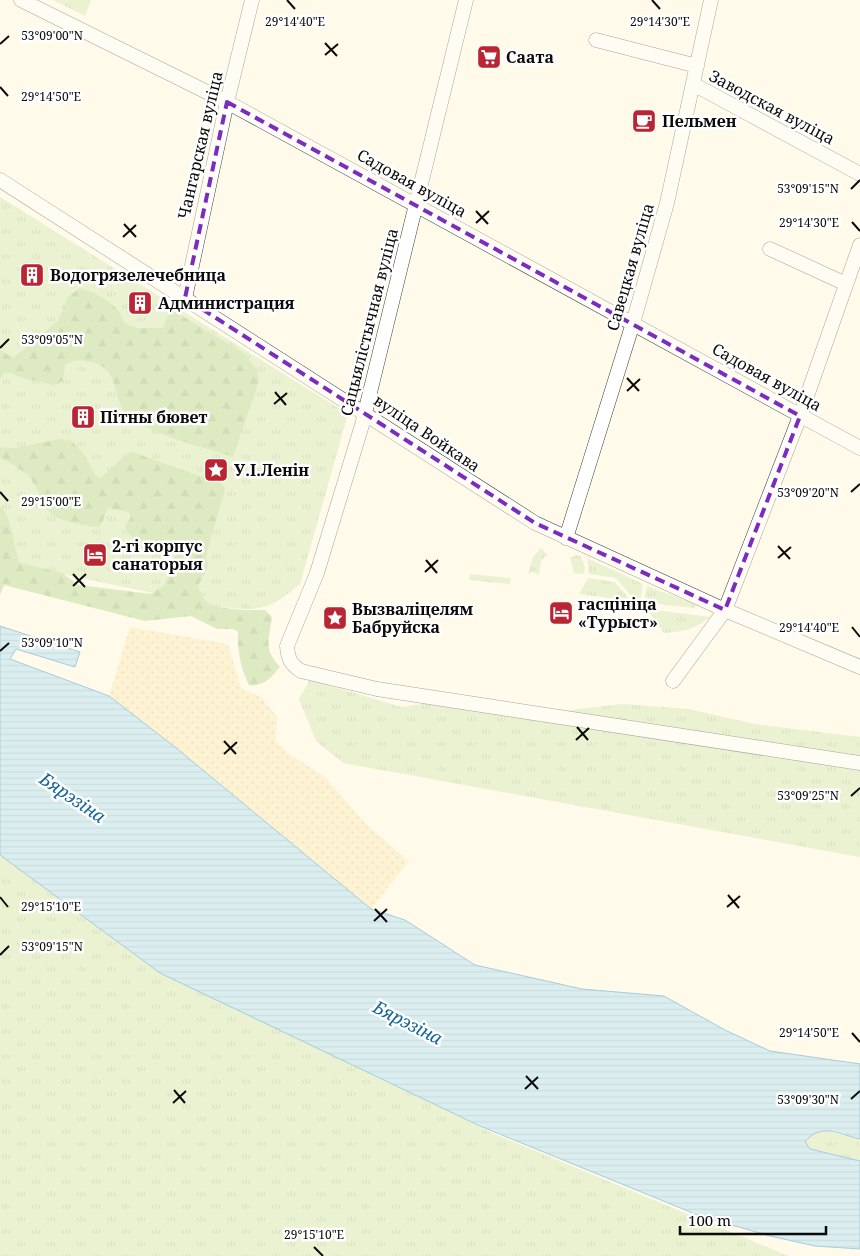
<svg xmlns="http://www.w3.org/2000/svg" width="860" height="1256" font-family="'Noto Serif',serif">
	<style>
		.grass { fill: url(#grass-tufts) }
		.forest { fill: url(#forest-firs) }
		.sand { fill: url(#sand-dots) }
		.water { fill: url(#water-rules); stroke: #3696cc }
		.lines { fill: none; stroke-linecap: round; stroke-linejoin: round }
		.minor-casing { stroke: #3e3e3e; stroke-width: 15 }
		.minor { stroke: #fff; stroke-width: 14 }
		.marked { fill: none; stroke: #7b2cbf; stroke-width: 4; stroke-dasharray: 10 6; stroke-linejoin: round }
		.ticks { fill: none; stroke: #0b0b0b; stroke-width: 2 }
		.labels { text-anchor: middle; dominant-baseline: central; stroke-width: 5; stroke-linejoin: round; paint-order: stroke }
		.poi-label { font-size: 16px; font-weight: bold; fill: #0b0b0b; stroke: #fff; text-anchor: start }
		.street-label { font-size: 16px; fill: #0b0b0b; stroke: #fff }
		.water-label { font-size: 18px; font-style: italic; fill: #16669b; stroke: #fff }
		.ticks-label { font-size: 12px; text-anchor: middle; fill: #0b0b0b; stroke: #fff; stroke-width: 5; stroke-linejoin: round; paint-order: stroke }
	</style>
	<defs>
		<pattern id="grass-tufts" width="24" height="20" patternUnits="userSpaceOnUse" patternTransform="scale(1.25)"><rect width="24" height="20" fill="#d1e8b4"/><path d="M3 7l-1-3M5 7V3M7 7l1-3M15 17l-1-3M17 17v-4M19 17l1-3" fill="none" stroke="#b2c699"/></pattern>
		<pattern id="forest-firs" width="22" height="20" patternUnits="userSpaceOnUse" patternTransform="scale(1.25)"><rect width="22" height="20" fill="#b5d993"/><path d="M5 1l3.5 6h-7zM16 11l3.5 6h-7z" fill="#9ab97d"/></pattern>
		<pattern id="sand-dots" width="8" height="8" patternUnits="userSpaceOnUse" patternTransform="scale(1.25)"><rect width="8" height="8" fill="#fae8b6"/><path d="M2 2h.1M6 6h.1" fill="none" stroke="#d5c69b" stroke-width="1.8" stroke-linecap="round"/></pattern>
		<pattern id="water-rules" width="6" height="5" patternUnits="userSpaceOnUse" patternTransform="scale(1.25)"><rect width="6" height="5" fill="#aedef6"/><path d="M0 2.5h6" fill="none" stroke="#94bdd2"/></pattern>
	</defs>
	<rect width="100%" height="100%" fill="#fffae9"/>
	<path class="grass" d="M53 0H91L85 16Z
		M0 197 348 414 300 584C268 611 260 611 220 607L0 561Z
		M541 548 547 555 541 561 539 575 532 572 528 574 533 557Z
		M576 555 581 556 585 568 584 574 574 573 570 558Z
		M587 558 643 584 640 602H636L616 578 589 574Z
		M470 574 511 578 510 584 469 580Z
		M588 578 615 582 631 601 579 594Z
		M647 586 698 605 693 608 644 602Z
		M647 609 710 617C696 629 682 632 664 633Z
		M310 680 402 707 441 701 544 713 622 704 689 709 754 724 860 737V857L343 763 316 741 299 699Z
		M0 851 210 988 490 1132 789 1256H0Z
		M821 1130 860 1139V1161L810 1149 805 1142 813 1133Z"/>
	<path class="forest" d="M80 288C99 295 119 303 124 323L137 328H163L169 313 174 311 244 353 257 370 259 381 233 457C200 446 163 438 133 420 109 405 124 369 91 362 80 360 75 359 65 365L63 381 53 386C42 380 31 381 20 377 15 375 11 372 5 372L0 379V350L13 358 58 321 68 297Z
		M60 439 71 440 85 456 96 476 100 478C112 470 119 458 132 452L222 484 225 489 206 556 208 567 198 586C200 591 202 597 206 601 217 611 251 610 265 610L272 617C269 641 263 648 280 667 272 677 263 687 249 685 241 669 237 650 238 632L233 629H217L191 616 145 621 4 585 0 595V506C14 520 12 546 20 563L62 573 79 585 151 594 164 586 177 550C159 547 133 547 125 526L131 517 129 512 107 508 102 524 98 527C82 525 54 522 45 507 39 497 38 486 29 476 22 469 9 463 0 457V447L14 448Z"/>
	<path class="sand" d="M130 627 228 644 241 688 261 697 277 717 276 741 289 754 323 775 368 826 409 861 371 909 175 747 109 696Z"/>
	<path class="water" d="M0 626 80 652 75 667 16 649 10 659 109 696 175 747 371 909 405 920 475 965 582 989 664 996 725 1030 770 1051 860 1064V1139C838 1134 821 1122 805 1142L810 1149 860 1161V1249L815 1246 770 1236 700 1216 480 1126 160 973 0 855Z"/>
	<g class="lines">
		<defs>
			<path id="minor" d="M21 0 227 102 860 448
				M466 0 362 425 317 573 287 646C288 658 290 664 301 671L377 689 860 763
				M596 40 697 66
				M693 84 860 174
				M0 180 535 523 725 610 860 667
				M770 249 846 284
				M185 298 227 102 252 0
				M566 538 633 323 667 203 711 0
				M673 681 725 610 800 416 860 245"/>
		</defs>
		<use href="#minor" class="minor-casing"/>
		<use href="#minor" class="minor"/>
	</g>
	<path d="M0 0H860V1256H0ZM227 102 800 416 725 610 535 523 185 298Z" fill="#fffae9" fill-opacity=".55" fill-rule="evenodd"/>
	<path class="marked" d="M227 102 800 416 725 610 535 523 185 298Z"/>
	<path class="ticks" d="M287 0 295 9M652 0 660 9M325 43 337 56M0 44 9 36M325 55 338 44M0 87 8 96M851 189 860 180M476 211 488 224M852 222 860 231M476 223 489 211M124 224 136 237M123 237 136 225M0 348 9 339M627 378 639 391M627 391 640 379M275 392 286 405M274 404 287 393M0 492 8 501M851 492 860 484M778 546 790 559M778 558 791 547M426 560 437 573M425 572 438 560M73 574 85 587M73 586 86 574M852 627 860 637M0 651 9 643M577 727 588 740M576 740 589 728M224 741 236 754M224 754 237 742M851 796 860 788M728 895 739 908M0 897 8 907M727 907 740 896M375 909 387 922M374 921 387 909M0 955 9 946M852 1033 860 1042M526 1076 538 1089M525 1089 538 1077M174 1090 185 1103M851 1099 860 1091M173 1103 186 1091M314 1247 323 1256"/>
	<defs>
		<symbol id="supermarket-square" viewBox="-11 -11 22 22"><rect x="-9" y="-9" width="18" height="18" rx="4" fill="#b92532" stroke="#fff"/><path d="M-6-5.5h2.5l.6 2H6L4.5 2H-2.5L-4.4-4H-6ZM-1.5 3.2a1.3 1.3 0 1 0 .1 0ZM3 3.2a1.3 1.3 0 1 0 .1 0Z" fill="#fff"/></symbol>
		<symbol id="cafe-square" viewBox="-11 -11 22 22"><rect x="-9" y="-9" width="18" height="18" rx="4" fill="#b92532" stroke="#fff"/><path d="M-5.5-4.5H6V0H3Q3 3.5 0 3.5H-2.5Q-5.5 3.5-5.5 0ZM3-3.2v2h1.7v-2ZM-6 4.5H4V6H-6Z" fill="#fff"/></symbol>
		<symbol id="building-square" viewBox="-11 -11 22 22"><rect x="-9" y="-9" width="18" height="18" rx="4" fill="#b92532" stroke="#fff"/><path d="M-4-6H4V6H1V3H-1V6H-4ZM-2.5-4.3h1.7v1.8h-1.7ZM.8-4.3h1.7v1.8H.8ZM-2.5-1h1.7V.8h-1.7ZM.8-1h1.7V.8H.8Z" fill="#fff"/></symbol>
		<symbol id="sight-square" viewBox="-11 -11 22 22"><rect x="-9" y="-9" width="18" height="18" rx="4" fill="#b92532" stroke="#fff"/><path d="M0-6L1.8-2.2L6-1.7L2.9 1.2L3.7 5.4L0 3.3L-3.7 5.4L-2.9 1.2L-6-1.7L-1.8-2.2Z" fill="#fff"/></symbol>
		<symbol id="hotel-square" viewBox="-11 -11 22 22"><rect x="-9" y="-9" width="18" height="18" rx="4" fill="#b92532" stroke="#fff"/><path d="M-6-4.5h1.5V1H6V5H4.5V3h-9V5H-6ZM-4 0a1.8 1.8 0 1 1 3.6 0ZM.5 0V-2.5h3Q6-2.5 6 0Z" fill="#fff"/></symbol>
	</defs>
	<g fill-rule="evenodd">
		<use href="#supermarket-square" x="475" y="43" width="28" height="28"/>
		<use href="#cafe-square" x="630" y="107" width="28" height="28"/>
		<use href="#building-square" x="18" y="261" width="28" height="28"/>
		<use href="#building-square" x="126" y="289" width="28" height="28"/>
		<use href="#building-square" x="69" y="403" width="28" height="28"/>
		<use href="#sight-square" x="202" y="456" width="28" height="28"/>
		<use href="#hotel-square" x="81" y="541" width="28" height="28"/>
		<use href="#hotel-square" x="547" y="599" width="28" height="28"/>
		<use href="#sight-square" x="321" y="604" width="28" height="28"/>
	</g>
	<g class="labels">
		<g class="poi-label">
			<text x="506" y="57">Саата</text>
			<text x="662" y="121">Пельмен</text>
			<text x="50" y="275">Водогрязелечебница</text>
			<text x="158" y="303">Администрация</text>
			<text x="100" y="417">Пітны бювет</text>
			<text x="234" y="470">У.І.Ленін</text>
			<text x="112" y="546">2-гі корпус<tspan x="112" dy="18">санаторыя</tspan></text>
			<text x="578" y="604">гасцініца<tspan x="578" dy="18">«Турыст»</tspan></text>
			<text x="352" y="609">Вызваліцелям<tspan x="352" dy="18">Бабруйска</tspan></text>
		</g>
		<g class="street-label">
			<text transform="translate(772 107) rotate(28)">Заводская вуліца</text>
			<text transform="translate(200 145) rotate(-77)">Чангарская вуліца</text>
			<text transform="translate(412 183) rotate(29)">Садовая вуліца</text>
			<text transform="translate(630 267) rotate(-74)">Савецкая вуліца</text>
			<text transform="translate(369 322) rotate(-76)">Сацыялістычная вуліца</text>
			<text transform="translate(767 377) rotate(29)">Садовая вуліца</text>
			<text transform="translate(427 433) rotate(34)">вуліца Войкава</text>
		</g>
		<g class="water-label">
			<text transform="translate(73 797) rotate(34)">Бярэзіна</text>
			<text transform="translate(408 1022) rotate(27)">Бярэзіна</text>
		</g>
	</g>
	<g class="ticks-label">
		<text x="295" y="26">29°14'40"E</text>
		<text x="660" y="26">29°14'30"E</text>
		<text x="52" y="40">53°09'00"N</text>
		<text x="51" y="101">29°14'50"E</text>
		<text x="808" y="193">53°09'15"N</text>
		<text x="809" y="227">29°14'30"E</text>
		<text x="52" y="344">53°09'05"N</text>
		<text x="808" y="497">53°09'20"N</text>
		<text x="51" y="506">29°15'00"E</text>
		<text x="809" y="632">29°14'40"E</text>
		<text x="52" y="647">53°09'10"N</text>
		<text x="808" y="800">53°09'25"N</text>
		<text x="51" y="911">29°15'10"E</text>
		<text x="52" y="951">53°09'15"N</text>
		<text x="809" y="1037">29°14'50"E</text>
		<text x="808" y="1104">53°09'30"N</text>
		<text x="314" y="1239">29°15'10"E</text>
	</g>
	<path d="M680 1226v8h146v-8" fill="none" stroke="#0b0b0b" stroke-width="2.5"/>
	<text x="688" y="1226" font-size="15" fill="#0b0b0b" stroke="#ffffff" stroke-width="4" paint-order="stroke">100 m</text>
</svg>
